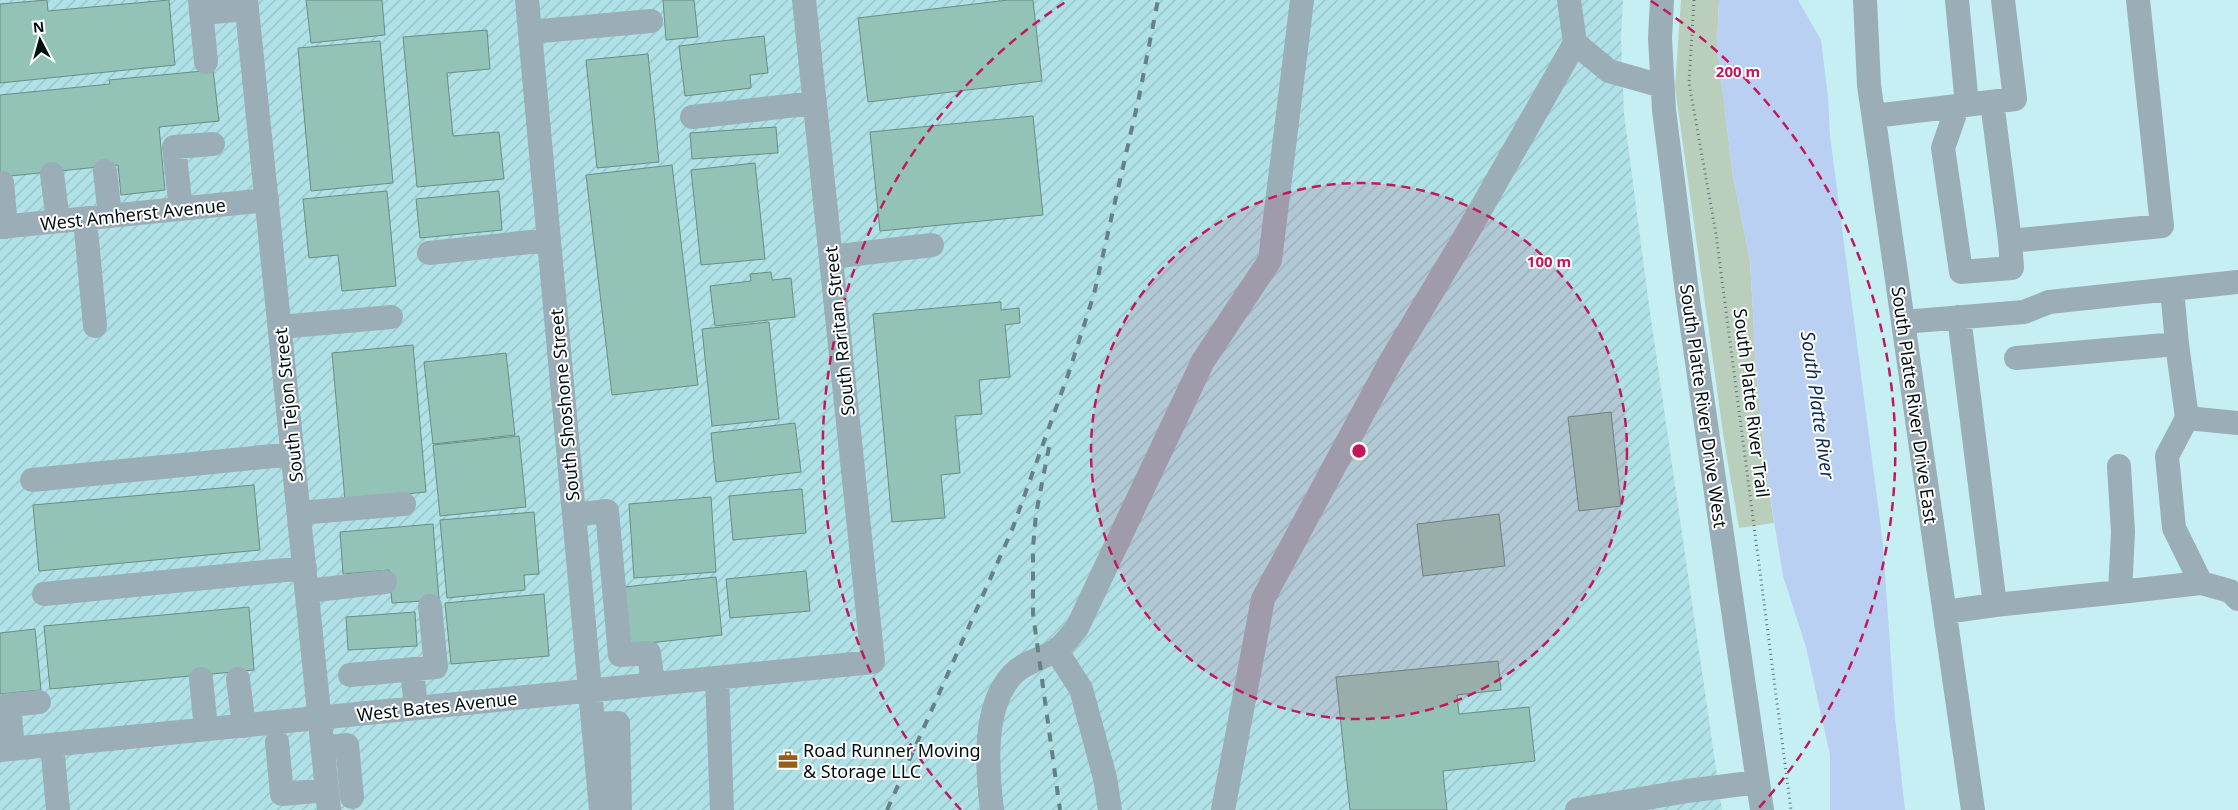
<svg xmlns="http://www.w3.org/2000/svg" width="2238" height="810" font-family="'Noto Sans',sans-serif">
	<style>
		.industrial { fill: url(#industrial-furrows) }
		.green { fill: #b9cfbc }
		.water { fill: #bad0f2 }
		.building { fill: #93c2b6; stroke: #6a8d84 }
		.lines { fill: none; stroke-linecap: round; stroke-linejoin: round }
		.path { stroke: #5c7679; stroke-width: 3; stroke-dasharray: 1 4; stroke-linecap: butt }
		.minor { stroke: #9badb6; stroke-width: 24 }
		.rail { stroke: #668183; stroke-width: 4; stroke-dasharray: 9 9; stroke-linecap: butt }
		.ring { fill: none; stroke: #c2185b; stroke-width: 2.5; stroke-dasharray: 9 6 }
		.labels { text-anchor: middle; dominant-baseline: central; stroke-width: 4; stroke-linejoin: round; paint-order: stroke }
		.street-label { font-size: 18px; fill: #020f10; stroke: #fff }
		.poi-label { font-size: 18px; fill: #020f10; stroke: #fff; text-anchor: start }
		.water-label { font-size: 19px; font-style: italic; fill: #0f2c56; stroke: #fff }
		.centre { fill: #c2185b; stroke: #fff; stroke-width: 2.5 }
		.ring-label { font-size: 15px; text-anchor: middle; font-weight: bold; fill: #c2185b; stroke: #fff; stroke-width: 4; stroke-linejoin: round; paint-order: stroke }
	</style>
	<defs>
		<pattern id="industrial-furrows" width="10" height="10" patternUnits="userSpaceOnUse" patternTransform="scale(1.25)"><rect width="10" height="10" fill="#afe1e6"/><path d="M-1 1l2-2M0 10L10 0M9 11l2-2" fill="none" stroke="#95c0c4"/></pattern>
	</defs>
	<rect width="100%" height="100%" fill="#c6eff3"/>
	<path class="industrial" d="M0 0H1623L1621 38 1624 114 1649 305 1722 810H0Z"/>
	<path class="green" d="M1681 0H1719L1717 46 1733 176 1750 261 1757 382 1767 477 1774 523 1739 528 1724 440 1675 87Z"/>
	<path class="water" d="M1719 0H1798L1821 40 1828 97 1830 135 1883 544 1895 717 1905 810H1830V755L1806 647 1783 576 1767 477 1757 382 1750 261 1733 176 1717 46Z"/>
	<path class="building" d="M47 0 48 11 169 0 175 65 0 83V4Z
		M306 0H382L385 35 311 43Z
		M663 0H694L698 37 666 40Z
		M1008 0H1033L1042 81 868 102 858 18Z
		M487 30 490 69 447 73 453 136 499 132 504 179 417 187 403 37Z
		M764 36 768 73 750 75 751 88 685 96 679 46Z
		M380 41 393 183 311 191 298 48Z
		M648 54 659 162 597 168 586 60Z
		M213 70 219 121 159 127 165 190 121 195 118 165 0 177V95L110 84 109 80Z
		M1033 116 1043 215 880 231 870 132Z
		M776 127 778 153 692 159 690 133Z
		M755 163 765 259 701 265 691 170Z
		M672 165 698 385 612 395 586 175Z
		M387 191 396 286 342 291 338 255 309 258 303 199Z
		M499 191 502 230 420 238 416 199Z
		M771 272 772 280 791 278 795 317 715 326 710 286 751 281 750 274Z
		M1001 302V310L1019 308 1020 323 1005 325 1010 377 979 380 982 414 955 416 960 473 941 475 945 518 892 522 873 314Z
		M769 322 779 419 712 426 702 329Z
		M413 345 426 492 345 500 332 353Z
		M506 353 515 435 433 444 424 362Z
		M1611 412 1621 506 1579 511 1568 417Z
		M795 423 801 472 716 482 711 433Z
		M519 436 526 507 440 516 433 445Z
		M254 485 260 550 39 571 33 505Z
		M802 489 806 533 733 540 729 496Z
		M711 497 716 572 634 578 629 504Z
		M534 512 539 574 524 575 525 590 447 598 440 520Z
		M1499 514 1505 566 1423 576 1417 524Z
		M433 524 439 600 392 603 389 570 343 574 340 532Z
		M806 571 810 611 730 618 726 579Z
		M716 577 722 635 630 645 624 587Z
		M544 594 549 656 451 664 445 603Z
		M249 607 254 670 50 689 44 626Z
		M415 612 417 646 348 650 346 617Z
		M35 629 41 690 0 694V633Z
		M1498 661 1501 690 1457 695 1459 714 1529 707 1535 761 1443 771 1447 810H1350L1336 677Z"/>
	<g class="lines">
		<path class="path" d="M1694 0 1689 83 1716 234 1791 810"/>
		<path class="minor" d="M200 0 206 62
			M246 0 329 810
			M527 0 601 810
			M1569 0 1575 43 1609 71 1662 86
			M1662 0 1660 38 1664 110 1688 300 1762 810
			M1865 0 1869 85 1973 810
			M1957 0 1967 105
			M201 13 247 9
			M530 32 651 21
			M1992 102 2010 241 2162 226 2138 0
			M1958 105 1943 148 1961 272 2012 268 2010 241
			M1874 116 2015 99 2003 0
			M692 117 815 103
			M105 171 110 216
			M52 174 58 221
			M2 183 6 227
			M181 209 174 147 213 144
			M85 219 95 326
			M0 227 267 200
			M429 253 549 240
			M831 257 932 245
			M1903 322 2024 312 2049 302 2238 282
			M280 327 391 317
			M2016 358 2177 344 2172 289
			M2187 418 2238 423
			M32 480 293 454
			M299 513 404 504
			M574 515 607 511 620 655 649 653 653 684
			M2201 583 2230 591 2238 599
			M307 591 385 582
			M2120 592 2201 583 2174 528 2167 456 2187 418 2177 344
			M44 594 305 568
			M1995 605 2120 592 2123 532 2119 466
			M1945 612 1995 605 1959 317
			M1056 650 1081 689 1105 778 1110 810
			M412 669 416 708
			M350 675 436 667 430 606
			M717 678 722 810
			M201 679 206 729
			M238 679 244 726
			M9 705 13 749
			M0 706 39 702
			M593 724 618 723 620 810
			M277 742 282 794 327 790
			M52 745 58 810
			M324 748 347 745 352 797
			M0 750 873 662 804 0
			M992 810C987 769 982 706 1013 674 1024 662 1043 659 1056 650 1064 645 1071 635 1077 628L1203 361 1270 260 1302 0
			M1223 810 1263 599 1392 359 1466 235 1575 43
			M1577 810 1687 791 1758 782"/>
		<path class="rail" d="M1049 447 1036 514 1033 547V614L1060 810
			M887 810 1012 530 1069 372 1094 294 1139 97 1158 0"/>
	</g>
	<circle cx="1359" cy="451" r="268" fill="#c2185b" fill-opacity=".12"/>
	<g class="ring">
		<circle cx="1359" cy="451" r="268"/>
		<path d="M961 810A536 536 0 0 1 1067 1M1651 1A536 536 0 0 1 1757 810"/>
	</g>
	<defs>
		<symbol id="office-bare" viewBox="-9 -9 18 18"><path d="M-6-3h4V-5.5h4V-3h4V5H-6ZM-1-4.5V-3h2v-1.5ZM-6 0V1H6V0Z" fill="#955f17" stroke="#fff" stroke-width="2.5" paint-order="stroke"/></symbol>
	</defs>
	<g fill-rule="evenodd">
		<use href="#office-bare" x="774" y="746" width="28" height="28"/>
	</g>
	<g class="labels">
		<g class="street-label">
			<text transform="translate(133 214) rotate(-6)">West Amherst Avenue</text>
			<text transform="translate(839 331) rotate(-96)">South Raritan Street</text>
			<text transform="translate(1752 403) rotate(83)">South Platte River Trail</text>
			<text transform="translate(288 405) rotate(-96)">South Tejon Street</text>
			<text transform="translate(564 405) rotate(-95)">South Shoshone Street</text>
			<text transform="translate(1915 405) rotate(82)">South Platte River Drive East</text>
			<text transform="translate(1704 406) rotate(82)">South Platte River Drive West</text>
			<text transform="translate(437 706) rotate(-6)">West Bates Avenue</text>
		</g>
		<g class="poi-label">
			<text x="803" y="750">Road Runner Moving<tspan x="803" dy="21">&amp; Storage LLC</tspan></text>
		</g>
		<g class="water-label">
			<text transform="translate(1818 405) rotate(82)">South Platte River</text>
		</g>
	</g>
	<circle cx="1359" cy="451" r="8" class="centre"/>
	<g class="ring-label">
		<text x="1738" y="77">200 m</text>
		<text x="1549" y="267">100 m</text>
	</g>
	<g transform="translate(40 40) rotate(354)" stroke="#ffffff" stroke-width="4" paint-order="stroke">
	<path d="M0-4L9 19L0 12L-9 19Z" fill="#020f10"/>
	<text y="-8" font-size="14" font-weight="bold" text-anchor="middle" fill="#020f10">N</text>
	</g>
</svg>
